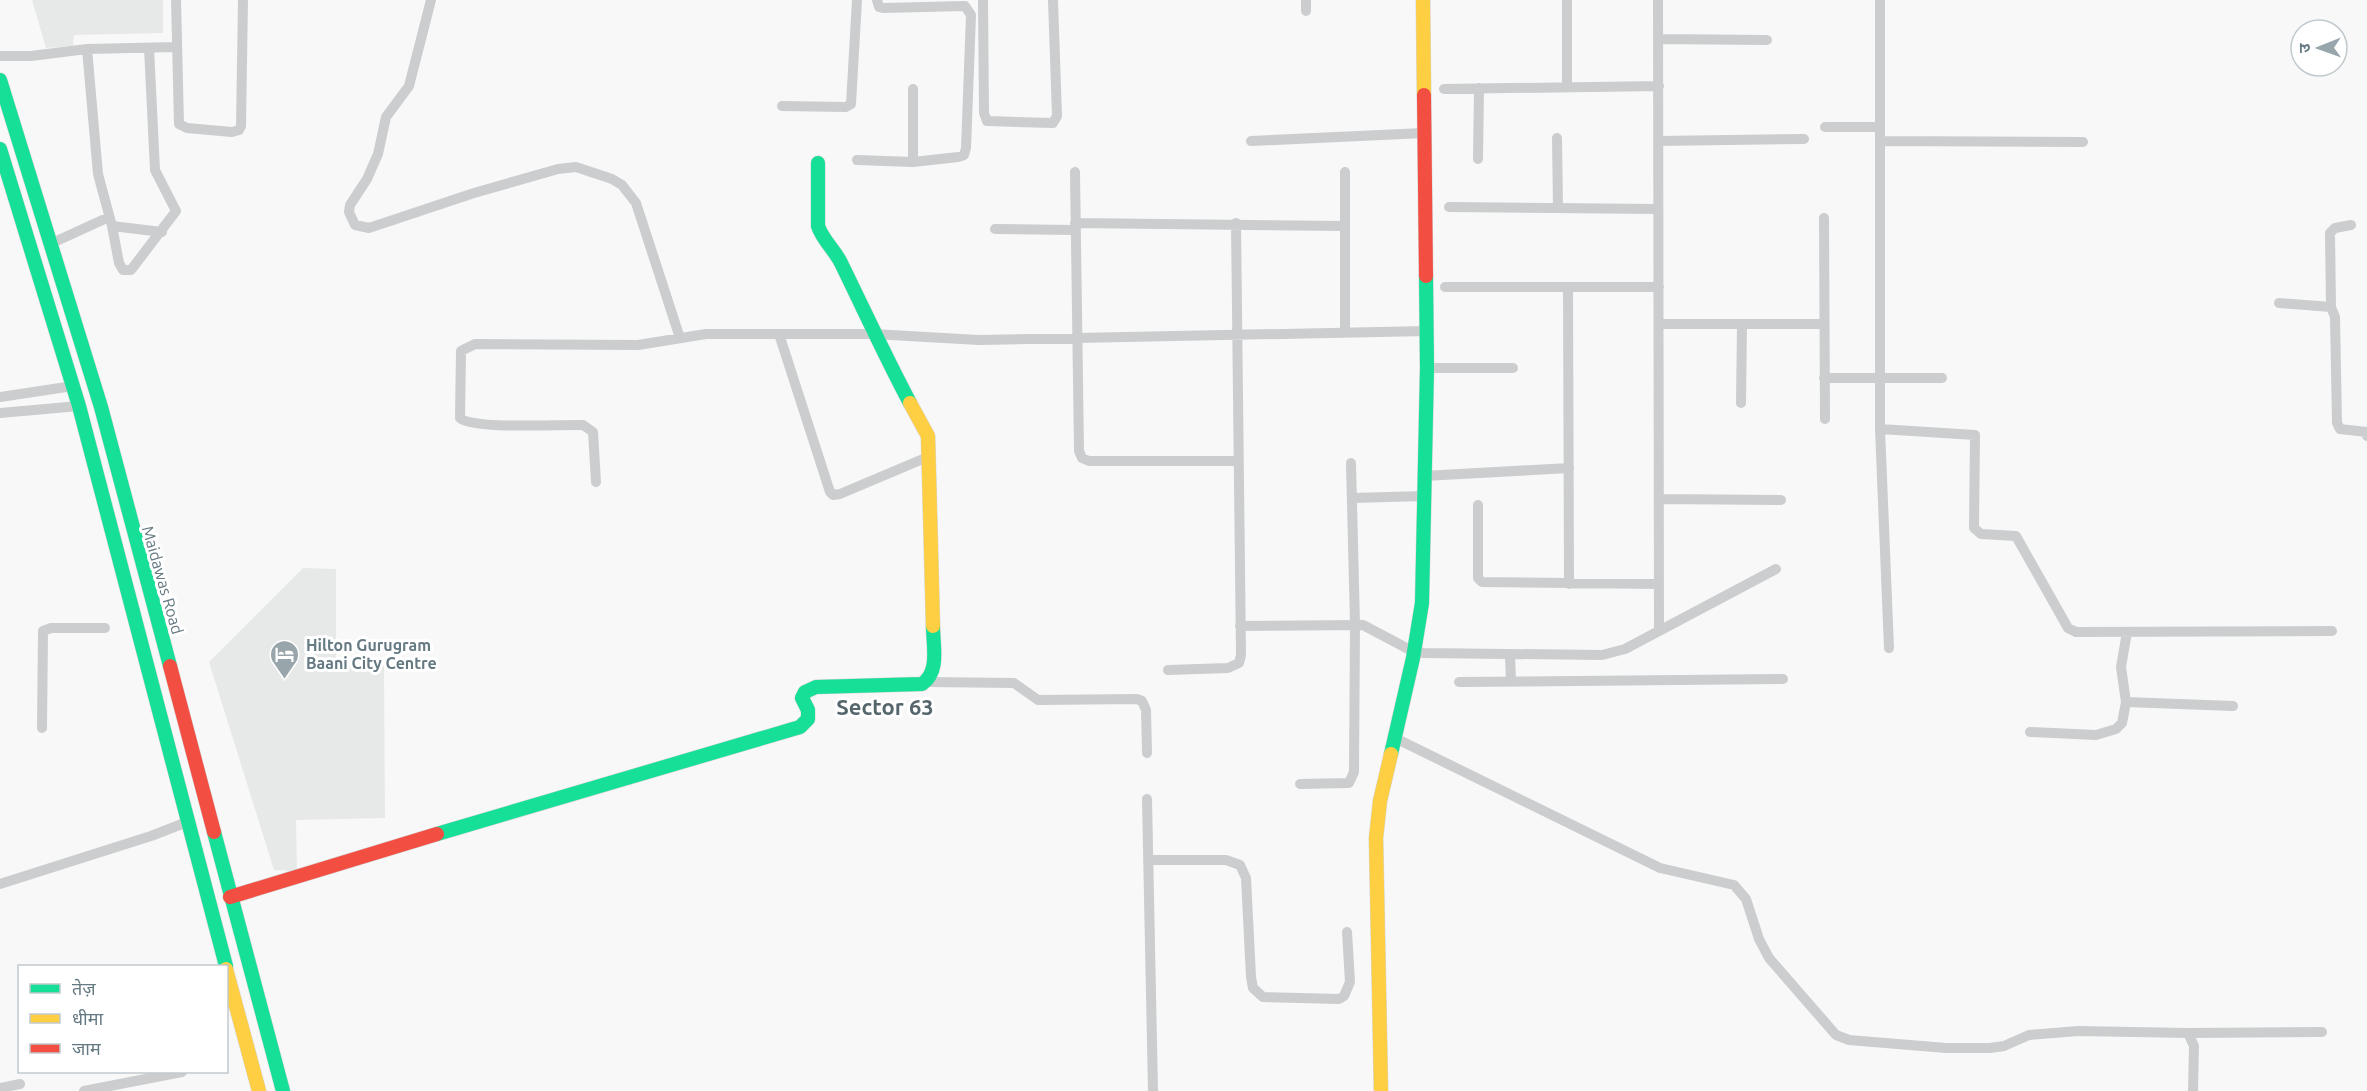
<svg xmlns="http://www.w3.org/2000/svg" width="2367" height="1091" font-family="Ubuntu,'Noto Sans Devanagari',sans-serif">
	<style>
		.built { fill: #e7e9e8 }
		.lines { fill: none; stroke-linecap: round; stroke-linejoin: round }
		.fast-casing { stroke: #d4d5d6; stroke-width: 15 }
		.slow-casing { stroke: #d4d5d6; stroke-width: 15 }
		.jam-casing { stroke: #d4d5d6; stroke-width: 15 }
		.street { stroke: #cbcdce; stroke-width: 10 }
		.fast { stroke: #16e098; stroke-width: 14 }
		.slow { stroke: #ffcf43; stroke-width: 14 }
		.jam { stroke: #f24e42; stroke-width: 14 }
		.labels { text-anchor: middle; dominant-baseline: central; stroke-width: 6; stroke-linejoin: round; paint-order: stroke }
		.street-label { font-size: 16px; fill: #647982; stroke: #fff }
		.poi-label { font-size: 16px; font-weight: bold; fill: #647982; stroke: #fff; text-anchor: start }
		.district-label { font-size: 22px; font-weight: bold; fill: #56666d; stroke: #fff }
	</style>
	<rect width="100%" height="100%" fill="#f8f8f8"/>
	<path class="built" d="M32 0H163V33L74 35 73 46 46 48Z
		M303 568 336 569V666H384L385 818 296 820 297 871 274 870 209 662Z"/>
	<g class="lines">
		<defs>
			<path id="fast" d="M0 80 101 407 170 666
				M0 149 79 406 226 966
				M818 163V226C823 241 836 251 842 265 865 312 886 358 910 403
				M1391 754 1413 658 1422 603 1427 368 1426 276
				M214 832 283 1091
				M437 834 800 727 808 719V710L802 698 805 692 816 687 922 684C940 672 933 646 933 626"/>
			<path id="slow" d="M1423 0 1424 95
				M910 403 928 436 933 626
				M226 969 259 1091
				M1381 1091 1376 838 1380 801 1391 754"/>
			<path id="jam" d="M1424 95 1426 276
				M170 666 214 832
				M230 897 437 834"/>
		</defs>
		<use href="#fast" class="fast-casing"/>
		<use href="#slow" class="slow-casing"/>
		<use href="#jam" class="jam-casing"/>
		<path class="street" d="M176 0 179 124 187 128 232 132 239 130 241 126 243 0
			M431 0 409 86 386 117 378 154 367 179 350 205 349 212 355 225 369 228 474 193 558 169 576 167 612 179 622 185 636 203 680 338
			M983 0 984 113 987 121 1053 123 1057 116 1053 0
			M1306 0V11
			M1567 0V87
			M1658 0 1659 630
			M1880 0V429L1889 648
			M1659 39 1767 40
			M87 49 98 174 112 226 162 232
			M0 56H31L87 49 176 47
			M913 89V162
			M1444 89 1659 86
			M782 106 846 107 851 104 857 0
			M1825 127H1880
			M1557 138 1558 208
			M1251 141 1424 133
			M1658 141 1804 139
			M1881 141 2083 142
			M1478 159 1479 88
			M857 160 913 162 958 157 964 155 966 148 971 15 965 6 883 8 879 7 877 0
			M1075 172 1079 451 1082 458 1089 461H1237
			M1345 172V333
			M1449 207 1658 209
			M1824 218 1825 419
			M1075 223 1345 226
			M112 226 119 263 123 270H131L176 211 155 170 149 48
			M995 229 1075 230
			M50 244 109 217
			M1445 287H1659
			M1568 287 1569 584
			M2279 303 2331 307 2335 317 2337 423 2340 429 2367 432V436
			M2331 307 2330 233 2335 228 2351 225
			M1659 324H1823
			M779 334 830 492 833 495 840 494 930 456
			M1427 368H1513
			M1824 378H1942
			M0 397 73 386
			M1741 403 1742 324
			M0 413 79 406
			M1880 429 1975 435 1974 528 1981 534 2016 536 2068 628 2076 632 2332 631
			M1424 476 1569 468
			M596 482 593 432 583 425C560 424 474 430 460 418L461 351 475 344 638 345 706 334H873L979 340 1427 331
			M1353 498 1424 496
			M1659 499 1781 500
			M1478 505V578L1482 582 1659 584
			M1240 626 1363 625 1414 652 1424 653 1602 655 1625 649 1776 569
			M1510 655 1511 681
			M1168 670 1228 668 1239 663 1241 655 1236 223
			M926 682 1014 683 1038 700 1137 699 1142 701 1146 710 1147 753
			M1459 682 1783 679
			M2126 702 2233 706
			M42 728 43 631 51 628H105
			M2030 732 2096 735 2116 729 2122 723 2126 702 2121 667 2127 632
			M1395 738 1660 868 1734 885 1746 899 1759 939 1769 958 1836 1035 1849 1040 1946 1048H1990L2004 1046 2029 1035 2078 1031 2188 1033 2322 1032
			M1300 784 1349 783 1354 772 1355 624 1351 463
			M1147 799 1153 1091
			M1148 860H1226L1240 865 1246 878 1251 977 1253 988 1263 997 1339 999 1344 996 1350 982 1347 932
			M0 884 151 836 187 822
			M2188 1033 2194 1046 2193 1091
			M0 1088 20 1084
			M84 1091 182 1072"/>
		<use href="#fast" class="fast"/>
		<use href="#slow" class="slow"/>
		<use href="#jam" class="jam"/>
	</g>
	<defs>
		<symbol id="hotel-pin" viewBox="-11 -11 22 30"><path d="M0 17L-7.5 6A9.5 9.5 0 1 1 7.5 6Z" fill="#98a5ab" stroke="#fff"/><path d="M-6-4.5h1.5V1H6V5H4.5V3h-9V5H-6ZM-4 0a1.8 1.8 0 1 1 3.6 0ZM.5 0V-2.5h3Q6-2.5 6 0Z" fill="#fff"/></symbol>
	</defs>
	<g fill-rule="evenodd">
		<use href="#hotel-pin" x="268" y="638" width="33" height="45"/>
	</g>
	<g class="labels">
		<g class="street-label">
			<text transform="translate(163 580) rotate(74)">Maidawas Road</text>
		</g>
		<g class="poi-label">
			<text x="306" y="645">Hilton Gurugram<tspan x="306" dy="18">Baani City Centre</tspan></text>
		</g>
		<g class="district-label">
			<text x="885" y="706">Sector 63</text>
		</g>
	</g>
	<rect x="18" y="965" width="210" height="108" fill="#ffffff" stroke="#c1c9cd" stroke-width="1.5"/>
	<rect x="30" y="984" width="30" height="9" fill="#16e098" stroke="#c1c9cd" stroke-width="1.5"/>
	<text x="72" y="995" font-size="18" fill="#647982">तेज़</text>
	<rect x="30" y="1014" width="30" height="9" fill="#ffcf43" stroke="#c1c9cd" stroke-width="1.5"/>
	<text x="72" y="1025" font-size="18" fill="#647982">धीमा</text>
	<rect x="30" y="1044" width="30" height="9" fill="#f24e42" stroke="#c1c9cd" stroke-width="1.5"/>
	<text x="72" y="1055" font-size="18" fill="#647982">जाम</text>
	<g transform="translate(2319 48) rotate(269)"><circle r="28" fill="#ffffff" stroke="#c1c9cd" stroke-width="1.5"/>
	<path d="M0-4.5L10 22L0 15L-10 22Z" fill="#98a5ab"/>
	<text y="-9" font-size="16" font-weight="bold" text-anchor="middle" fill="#647982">उ</text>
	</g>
</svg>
